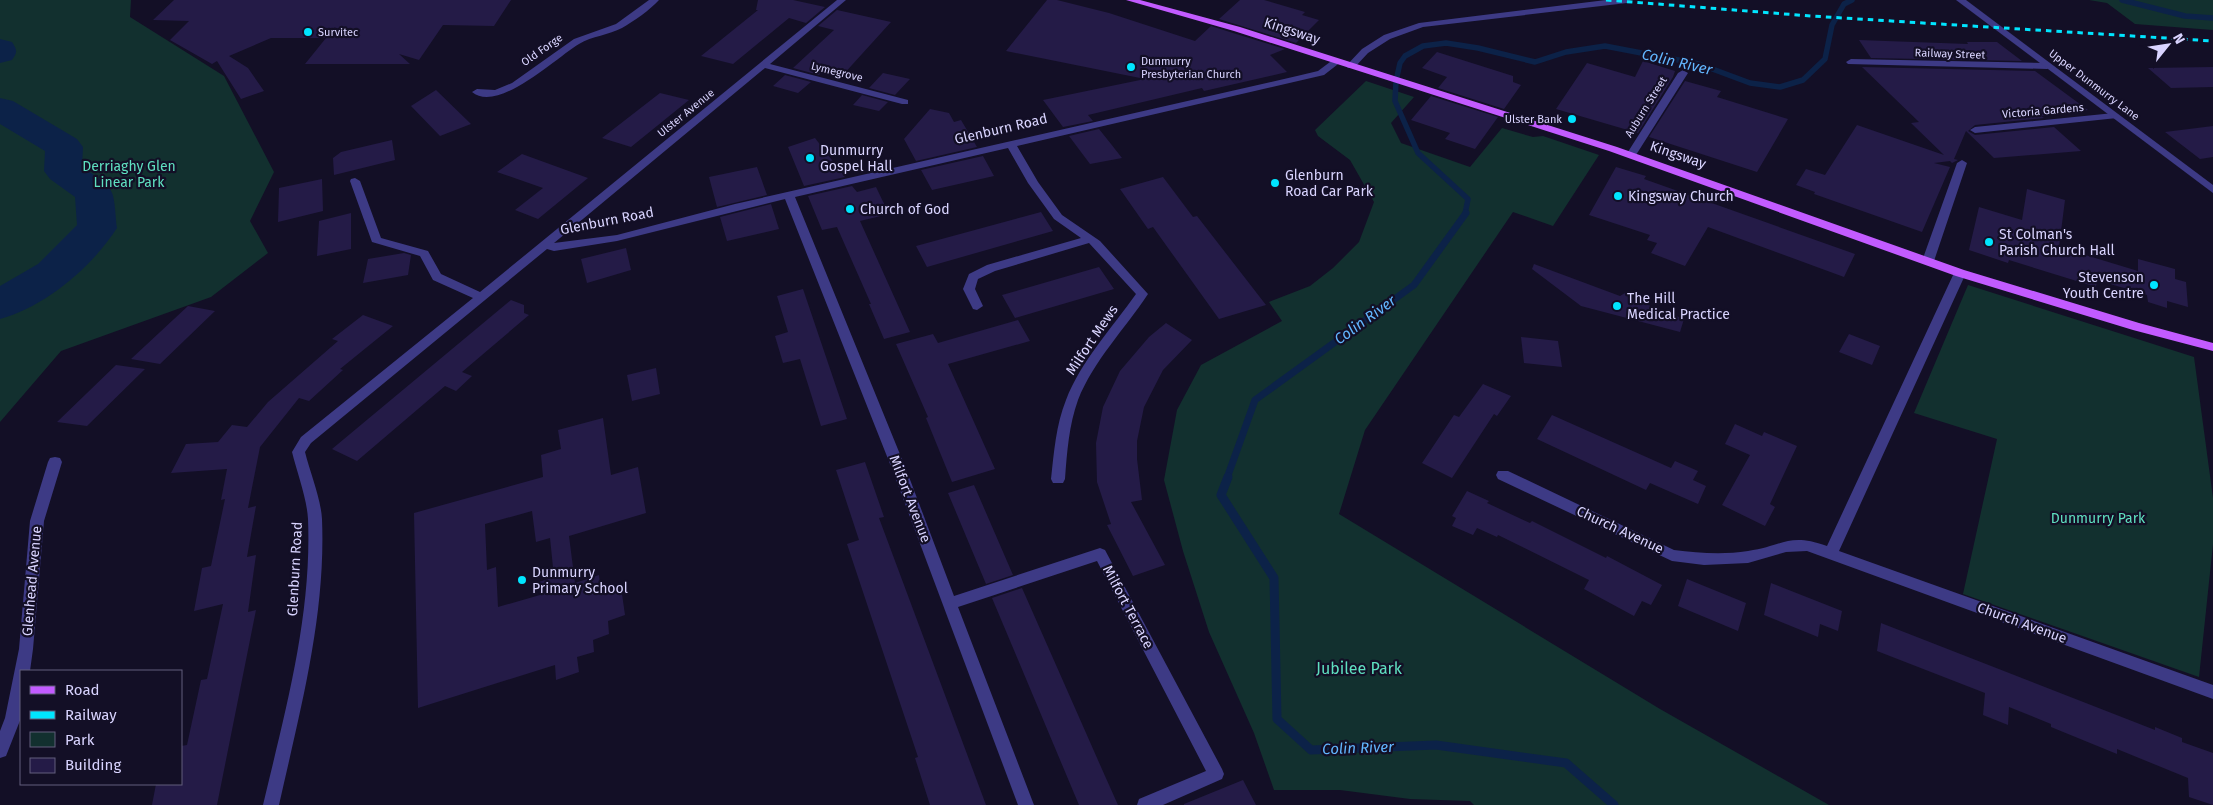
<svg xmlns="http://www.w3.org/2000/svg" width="2213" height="805" font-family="'Fira Sans',sans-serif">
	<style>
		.green { fill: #12302f }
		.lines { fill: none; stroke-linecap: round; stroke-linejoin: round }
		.stream-far2 { stroke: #0c2248; stroke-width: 5.5 }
		.stream-far1 { stroke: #0c2248; stroke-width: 7 }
		.stream { stroke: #0c2248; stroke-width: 9 }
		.river { fill: #0c2248; fill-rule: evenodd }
		.building { fill: #241b47; fill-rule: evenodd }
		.minor { fill: #3d3a85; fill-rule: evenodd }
		.tertiary { fill: #3d3a85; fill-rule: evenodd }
		.primary { fill: #c25bff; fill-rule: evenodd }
		.rail { stroke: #00e5ff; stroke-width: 3; stroke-dasharray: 5.5 5; stroke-linecap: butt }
		.poi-dot { fill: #00e5ff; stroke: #130f26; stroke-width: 2 }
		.labels { text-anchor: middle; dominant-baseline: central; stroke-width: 4.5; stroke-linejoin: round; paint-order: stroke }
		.far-poi-label { font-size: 11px; fill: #d9d4ff; stroke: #130f26; text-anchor: start }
		.far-street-label { font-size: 11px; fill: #d9d4ff; stroke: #130f26 }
		.street-label { font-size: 14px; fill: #d9d4ff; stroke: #130f26 }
		.poi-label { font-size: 14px; fill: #d9d4ff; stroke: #130f26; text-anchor: start }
		.park-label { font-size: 14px; fill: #5fe0c0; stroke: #130f26 }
		.water-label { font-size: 15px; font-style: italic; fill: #62b6ff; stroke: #130f26 }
		.near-park-label { font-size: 16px; fill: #5fe0c0; stroke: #130f26 }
	</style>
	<rect width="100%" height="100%" fill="#130f26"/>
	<path class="green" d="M0 0H131L130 17 224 76 274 172 250 221 268 253 211 297 61 351 0 422Z
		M2089 0H2213V30L2135 24 2107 3Z
		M1366 81 1414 97 1391 123 1401 143 1470 167 1502 128 1533 137 1543 136 1599 155 1553 226 1513 212 1365 430 1339 514 1660 709 1829 805H1474L1470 801 1410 799 1340 790H1274L1254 733 1209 632 1183 551 1164 480 1177 410 1201 365 1282 321 1269 302 1310 286 1333 268 1359 242 1374 202 1350 160 1318 136 1315 130Z
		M1968 285 2194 357 2213 498V544L2199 677 1963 594 1997 439 1914 413Z"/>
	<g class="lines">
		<path class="stream-far2" d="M2122 0 2185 16 2213 18
			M1465 214 1468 199 1418 153 1395 101 1396 81 1400 63 1405 56 1423 46 1446 43 1478 48 1535 62 1566 52 1605 46 1699 64 1750 83 1780 87 1803 80 1825 59 1832 25 1844 4 1852 0"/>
		<path class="stream-far1" d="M1227 478 1255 400 1414 285 1466 213"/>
		<path class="stream" d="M1228 477 1221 495 1274 578 1277 719 1311 750 1436 745 1566 763 1614 805"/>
		<path class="river" d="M0 39 12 42C17 50 18 52 12 60L0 63Z
			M0 98 13 101 77 139 83 147 82 167C117 190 113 187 117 228 92 267 45 307 0 319V286L38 264 77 225 75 197 50 179 44 171 45 151 0 124Z"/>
	</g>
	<path class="building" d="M174 0H511L494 26 443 25 419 60 399 54 410 64H305L326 38H271L229 56 248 68 264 91 241 99 217 61 212 64 170 40 189 21 153 20Z
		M758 0H793L825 7 806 23 789 18 733 64 701 56 758 10H756Z
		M1047 0H1057L1109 13 1195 41 1211 26 1233 33 1285 49 1270 55 1287 72 1204 91 1202 88 1088 115 1093 121 1063 127 1043 100 1145 79 1006 51Z
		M1240 0H1264L1305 12 1302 15 1319 20 1296 43 1219 19Z
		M837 10 891 22 842 76 823 71 819 75 793 68 834 30 818 26Z
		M1859 40 1968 44 1967 42H1997L2022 61 1871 58Z
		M1437 52 1513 76V82L1521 85 1504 109 1438 88 1447 77 1422 68Z
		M1643 61 1675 71 1673 77 1638 133 1556 109 1587 63 1635 77Z
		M1862 67 2035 71 2088 110 2041 116 2044 118 1975 125 1968 131 1975 135 2054 127 2081 151 1994 158 1966 131 1954 159 1958 160 1952 163 1950 161 1934 163 1950 167 1922 232 1814 194 1815 192 1796 185 1806 169 1825 175 1857 125 1944 155 1911 123 1919 122Z
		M2213 67V87L2171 88 2148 68Z
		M883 73 910 79 895 95 869 88Z
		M785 75 811 82 798 93 773 86Z
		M1685 81 1721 91 1717 97 1788 119 1757 172 1649 137Z
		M436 90 471 124 440 136 411 106Z
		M660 93 689 100 631 147 602 138Z
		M862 95 888 102 879 111 853 105Z
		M1431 96 1498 117 1475 149 1445 139 1450 133 1411 120Z
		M930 109 949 113 954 122 961 120 977 147 916 161 904 139Z
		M2213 126V157L2200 159 2165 132Z
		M1099 129 1111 144 1122 158 1090 164 1069 136Z
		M815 138 845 177 804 186 788 147Z
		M392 140 395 160 334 175 333 158 341 152Z
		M522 154 588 178 538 219 515 210 543 188 497 172Z
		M983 156 994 176 932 190 921 170Z
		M757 167 767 195 717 207 709 177Z
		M1616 167 1646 176 1644 179 1855 254 1844 277 1708 227 1685 266 1651 253 1657 243 1647 240 1650 235 1589 215Z
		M1163 177 1193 217 1197 216 1266 305 1219 319 1153 227 1148 229 1120 189Z
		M322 179 323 211 278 222 279 188Z
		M852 186 857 192 876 187 889 214 860 221 910 332 884 339 869 304H871L837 227 822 230 808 196Z
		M2027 189 2065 200 2059 247 2138 271V259L2175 269V279L2186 282 2188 307 2167 301V308L2148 302 2147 295 2097 280 2096 287 2009 260 2008 263 1969 250 1979 207 2022 220Z
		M771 204 779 229 727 241 720 217Z
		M1041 212 1053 231 927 267 916 246Z
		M351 213V249L317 256 319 221Z
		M626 248 631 270 587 283 581 259Z
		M404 253 411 255 408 275 363 283 368 259Z
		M1534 264 1620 296 1625 293 1643 300V303L1684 319 1680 332 1581 306 1532 269Z
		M1099 267 1114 289 1015 318 1002 295Z
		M803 289 847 419 821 426 800 359 783 363 775 336 788 332 777 296Z
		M511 300 524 305V313L529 315 462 372 472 376 456 391 445 386 357 461 332 449Z
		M188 306 215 311 160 364 131 359Z
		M363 315 393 326 340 369 343 370 309 401 299 398 260 447 248 508 256 506 247 557 256 555 248 612 256 610 217 805H152L156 784H181V746L187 745 201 680 207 679 223 604 194 611 202 568 211 566 225 499 221 500 227 469 171 473 186 444 218 442 232 425 247 427 268 402 338 341 332 339Z
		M1018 320 1030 341 948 364 995 469 952 482 926 418 928 417 896 344 933 334 938 343Z
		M1166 323 1192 340 1163 370 1144 407 1137 441V459L1142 500 1131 502 1165 565 1133 576 1107 525 1111 524 1097 482 1096 443 1103 407 1120 371 1149 337Z
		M1849 334 1880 346 1872 365 1839 352Z
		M1521 337 1558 341 1562 367 1524 363Z
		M116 365 145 369 87 426 57 422Z
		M656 368 660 394 632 401 627 375Z
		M1483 384 1511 396 1497 416 1494 414 1452 478 1422 463 1454 415 1459 417Z
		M1552 415 1671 468 1675 461 1698 471 1693 480 1706 486 1698 504 1650 483 1646 490 1537 439Z
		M603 418 611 475 638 467 646 513 569 536 575 583 599 575 601 593 621 587 625 615 608 621 609 634 593 640 594 652 577 657 579 672 556 680 555 665 418 708 414 513 543 477 541 455 561 449 558 430ZM532 511 536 542 550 538 554 577 539 582 540 595 498 607 496 567 487 570 485 524Z
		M1735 424 1762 436 1764 432 1797 446 1770 504 1775 507 1765 526 1722 505 1750 455 1725 444Z
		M865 462 884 517 879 518 986 805H930L915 758 918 757 847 544 859 540 836 470Z
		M974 485 1013 575 986 584 948 493Z
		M1467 491 1489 501 1487 503 1530 523 1532 521 1606 558 1607 556 1662 585 1651 605 1642 601 1634 616 1584 589 1589 580 1498 535 1497 537 1477 528 1473 535 1452 526 1456 518 1452 516Z
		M1687 579 1746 603 1738 631 1678 606Z
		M1771 583 1842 611 1838 631 1820 624 1818 637 1764 615Z
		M1022 588 1105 776 1118 805H1079L992 598Z
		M1881 623 2155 730V727L2182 738V742L2213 753V805L2189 797 2188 778 2117 749V754L2051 727V724L2009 707 2008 725 1983 715 1985 693 1877 651Z
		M1243 780 1256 805H1184V804Z"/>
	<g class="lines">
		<path class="minor" d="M649 0H659C650 10 634 21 622 28 609 35 592 36 579 44 557 57 498 114 472 92L477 89 495 90 512 83 574 39 616 24Z
			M837 0H846L770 64 908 100V104H902L765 68 554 243 617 235 735 204 1297 76 1318 71 1334 59H1340L1342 61 1324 75 1017 146 1038 182 1062 215 1100 241 1148 294C1125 329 1094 360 1078 400 1069 425 1067 452 1065 479L1063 483H1053L1051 479C1054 452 1056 425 1066 400 1081 361 1112 328 1136 294L1089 243 995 271 978 279 975 289 983 306 977 310 973 309 963 289 969 274 987 265 1081 238 1054 219 1028 183 1008 148 795 197 906 469 954 596 1100 548 1105 550 1222 769 1224 774 1222 779 1163 805H1137L1139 799 1206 771 1097 561 958 607 1034 805H1018L892 469 785 199 617 241 554 251 547 249 311 443 305 452C310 472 321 499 322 519 326 616 300 711 279 805H263C285 712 312 616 308 519 307 499 297 472 292 452L301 437 473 298 433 280 420 256 372 242 350 181 351 179 355 178 360 181 381 238 428 251 441 274 480 292Z
			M1606 0H1631L1627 3 1423 27 1390 39 1368 53 1354 68H1348L1346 66 1362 49 1384 35 1419 23Z
			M1851 59 2047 63 2052 66 2047 69 1848 64 1846 62Z
			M1683 70 1688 73 1636 155 1635 157H1627L1626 155 1678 73Z
			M2114 113 2117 114V118L1975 133 1970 130 1975 127Z
			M1962 160 1967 163 1934 261 1932 264H1924L1922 261 1957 163Z
			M1960 269 1966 273 1839 551 2213 685V699L1807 551 1786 552 1748 563 1704 565 1672 561 1498 479 1496 475 1498 471H1508L1674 550C1698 553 1723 555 1748 551 1784 546 1788 532 1827 546L1954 273Z
			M55 457 60 458 62 462 44 521 33 649 30 671H21V718L6 756 0 758V731L5 718 19 649 30 521 48 462 50 458Z"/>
		<path class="tertiary" d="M1956 0H1966L2213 185V193Z"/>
		<path class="primary" d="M1126 0H1140L1240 27 1617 147 1964 270 2139 323 2213 343V351L2133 330 1956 276 1609 151 1234 31Z"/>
		<path class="rail" d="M1606 0 1811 16 2213 41"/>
	</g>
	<g class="poi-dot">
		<circle cx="308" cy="32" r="5"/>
		<circle cx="1131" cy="67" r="5"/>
		<circle cx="1572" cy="119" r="5"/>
		<circle cx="810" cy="158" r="5"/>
		<circle cx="1275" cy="183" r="5"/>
		<circle cx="1618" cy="196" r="5"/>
		<circle cx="850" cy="209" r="5"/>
		<circle cx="1989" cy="242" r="5"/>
		<circle cx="2154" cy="285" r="5"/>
		<circle cx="1617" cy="306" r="5"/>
		<circle cx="522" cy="580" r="5"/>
	</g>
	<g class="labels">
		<g class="far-poi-label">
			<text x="318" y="32">Survitec</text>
			<text x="1141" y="61">Dunmurry<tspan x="1141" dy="13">Presbyterian Church</tspan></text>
			<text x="1562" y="119" text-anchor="end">Ulster Bank</text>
		</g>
		<g class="far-street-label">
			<text transform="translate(542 50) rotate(-35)">Old Forge</text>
			<text transform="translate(1950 54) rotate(2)">Railway Street</text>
			<text transform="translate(837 72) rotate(14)">Lymegrove</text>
			<text transform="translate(2094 85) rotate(37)">Upper Dunmurry Lane</text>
			<text transform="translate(1646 107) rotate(-58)">Auburn Street</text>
			<text transform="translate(2043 111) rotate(-5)">Victoria Gardens</text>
			<text transform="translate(686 113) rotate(-39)">Ulster Avenue</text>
		</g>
		<g class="street-label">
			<text transform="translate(1292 31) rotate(18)">Kingsway</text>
			<text transform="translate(1001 129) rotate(-13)">Glenburn Road</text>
			<text transform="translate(1678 155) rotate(19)">Kingsway</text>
			<text transform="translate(607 221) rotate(-11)">Glenburn Road</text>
			<text transform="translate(1092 340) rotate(-56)">Milfort Mews</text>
			<text transform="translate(910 499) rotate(69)">Milfort Avenue</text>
			<text transform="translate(1620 530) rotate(25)">Church Avenue</text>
			<text transform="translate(295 569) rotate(-87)">Glenburn Road</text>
			<text transform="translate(32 581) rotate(-85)">Glenhead Avenue</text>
			<text transform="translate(1128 607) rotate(62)">Milfort Terrace</text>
			<text transform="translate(2022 623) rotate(20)">Church Avenue</text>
		</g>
		<g class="poi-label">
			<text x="820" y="150">Dunmurry<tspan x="820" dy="16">Gospel Hall</tspan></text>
			<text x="1285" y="175">Glenburn<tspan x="1285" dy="16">Road Car Park</tspan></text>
			<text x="1628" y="196">Kingsway Church</text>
			<text x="860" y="209">Church of God</text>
			<text x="1999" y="234">St Colman's<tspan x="1999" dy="16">Parish Church Hall</tspan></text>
			<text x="2144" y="277" text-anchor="end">Stevenson<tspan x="2144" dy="16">Youth Centre</tspan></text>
			<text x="1627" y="298">The Hill<tspan x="1627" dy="16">Medical Practice</tspan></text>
			<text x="532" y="572">Dunmurry<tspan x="532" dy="16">Primary School</tspan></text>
		</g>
		<g class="park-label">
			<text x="129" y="166">Derriaghy Glen<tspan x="129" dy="16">Linear Park</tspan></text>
			<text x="2098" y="518">Dunmurry Park</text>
		</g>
		<g class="water-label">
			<text transform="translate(1677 62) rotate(13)">Colin River</text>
			<text transform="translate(1365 320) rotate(-36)">Colin River</text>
			<text transform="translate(1358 748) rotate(-2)">Colin River</text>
		</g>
		<g class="near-park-label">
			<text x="1359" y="668">Jubilee Park</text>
		</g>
	</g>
	<rect x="20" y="670" width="162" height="115" fill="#130f26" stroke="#625e7d"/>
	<rect x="30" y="686" width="25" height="8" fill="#c25bff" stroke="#625e7d"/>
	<text x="65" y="695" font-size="15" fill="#d9d4ff">Road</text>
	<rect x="30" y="711" width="25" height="8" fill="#00e5ff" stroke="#625e7d"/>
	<text x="65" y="720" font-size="15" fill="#d9d4ff">Railway</text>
	<rect x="30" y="732" width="25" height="15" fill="#12302f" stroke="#625e7d"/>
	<text x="65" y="745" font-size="15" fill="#d9d4ff">Park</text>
	<rect x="30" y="758" width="25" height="15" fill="#241b47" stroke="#625e7d"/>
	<text x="65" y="770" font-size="15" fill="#d9d4ff">Building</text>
	<g transform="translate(2168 45) rotate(60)" stroke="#130f26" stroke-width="4" paint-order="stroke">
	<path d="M0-4L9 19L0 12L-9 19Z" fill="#d9d4ff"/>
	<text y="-8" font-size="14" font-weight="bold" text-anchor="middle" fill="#d9d4ff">N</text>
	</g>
</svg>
